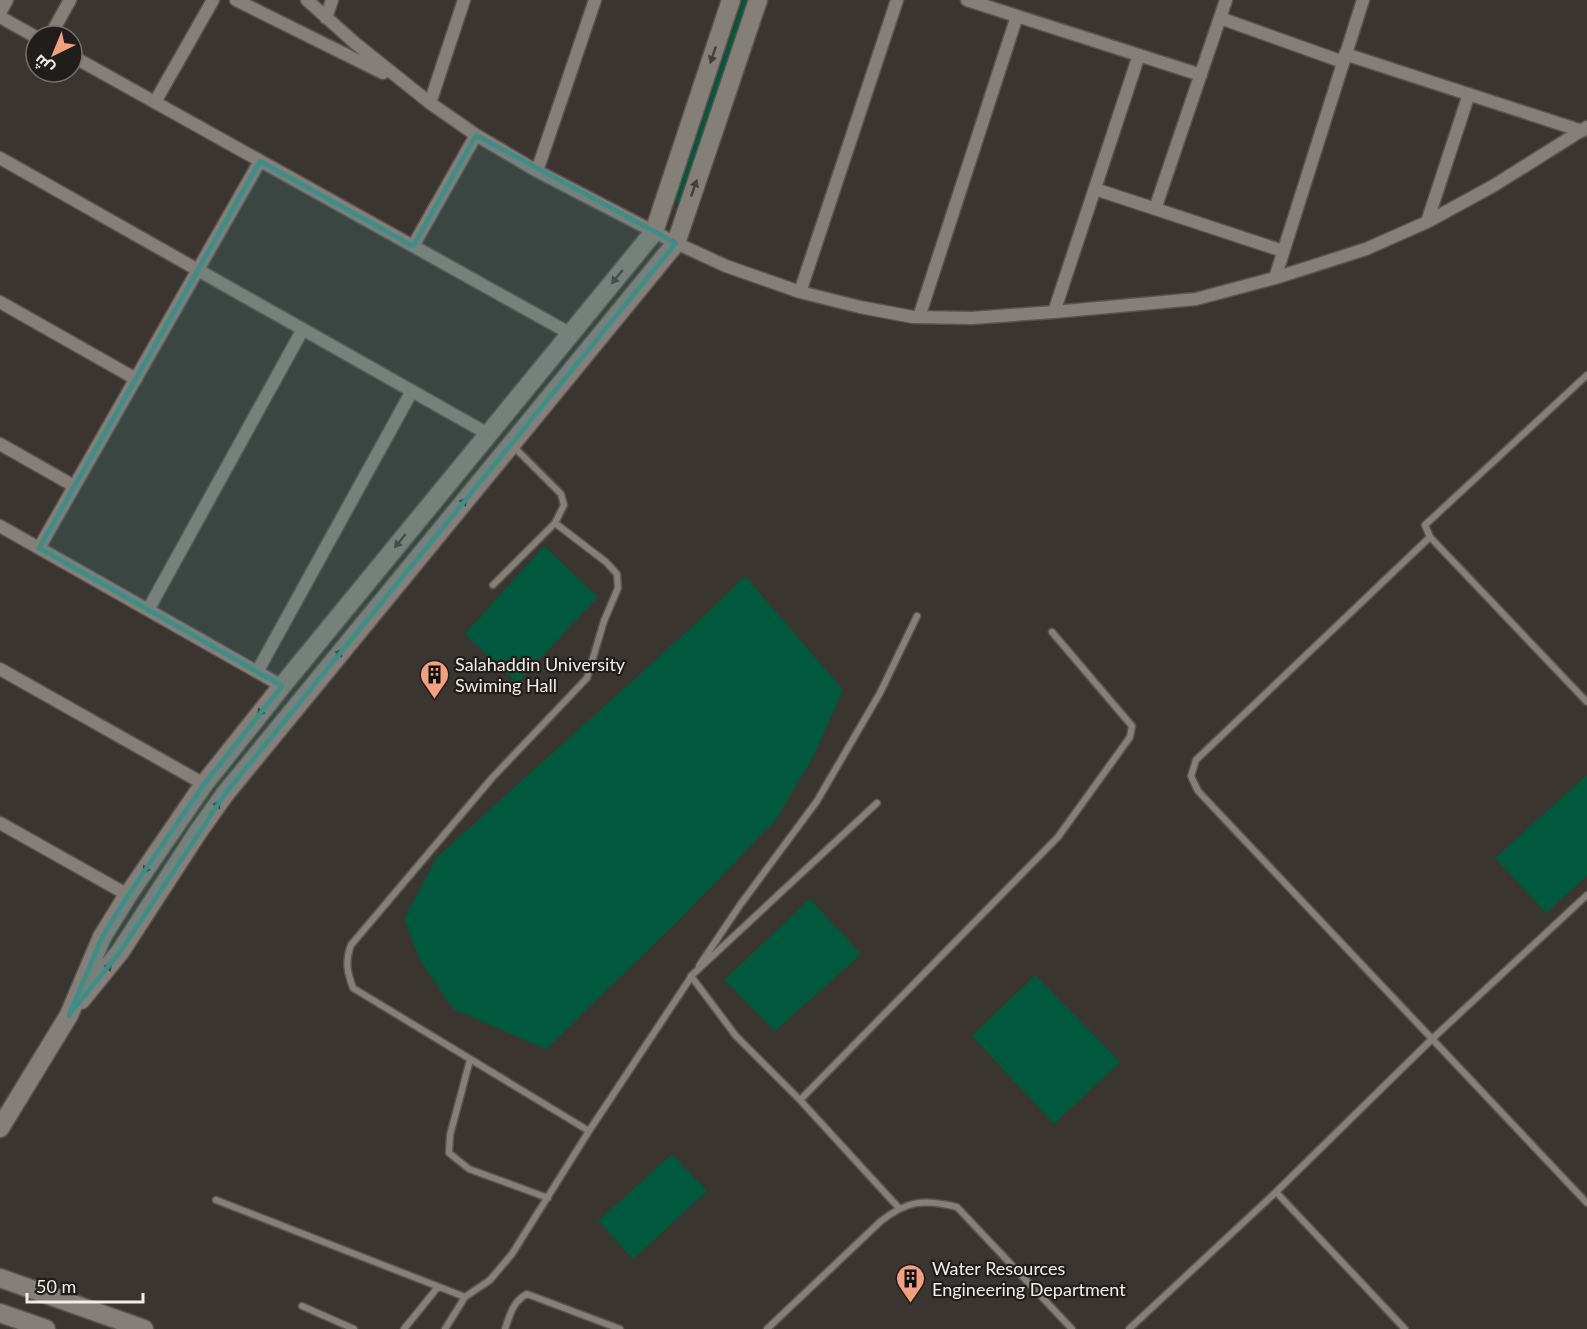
<svg xmlns="http://www.w3.org/2000/svg" width="1587" height="1329" font-family="Lato,Cairo,sans-serif">
	<style>
		.green { fill: #00583d }
		.lines { fill: none; stroke-linecap: round; stroke-linejoin: round }
		.lane-casing { stroke: #58534f; stroke-width: 9 }
		.street-casing { stroke: #58534f; stroke-width: 15 }
		.secondary-casing { stroke: #58534f; stroke-width: 21 }
		.lane { stroke: #857f7a; stroke-width: 6 }
		.street { stroke: #857f7a; stroke-width: 12 }
		.secondary { stroke: #857f7a; stroke-width: 18 }
		.oneway { fill: #433f3c }
		.marked { fill: #3c8e87; fill-opacity: 0.2; stroke: #3c8e87; stroke-width: 4.5; stroke-linejoin: round }
		.labels { text-anchor: middle; dominant-baseline: central; stroke-width: 4.5; stroke-linejoin: round; paint-order: stroke }
		.poi-label { font-size: 18px; fill: #f0edea; stroke: #201d1b; text-anchor: start }
	</style>
	<rect width="100%" height="100%" fill="#3b3531"/>
	<path class="green" d="M743 0H747L679 203 675 202Z
		M544 546 598 597 517 683 465 634Z
		M745 576 843 690 813 757 775 821 679 920 546 1049 453 1009 420 960 404 919 436 858 703 617Z
		M1587 775V876L1546 913 1495 858Z
		M810 899 861 954 775 1031 724 980Z
		M1035 975 1120 1062 1054 1124 972 1036Z
		M672 1154 707 1191 633 1259 598 1221Z"/>
	<g class="lines">
		<defs>
			<path id="lane" d="M1587 375 1425 525 1430 537 1587 702
				M555 523 606 562 617 574 618 588 604 621 587 678 492 778 351 945C345 961 347 972 353 988L589 1131
				M1430 537 1196 760 1191 776 1198 791 1587 1203
				M493 585 555 523 564 505 561 494 513 446
				M877 803 691 976 736 1036 800 1100 1058 837 1130 737 1132 726 1052 632
				M699 966 740 905 817 801 880 693 917 616
				M470 1060 450 1135 449 1153 469 1169 548 1198
				M800 1100 898 1207
				M1276 1192 1405 1329
				M216 1200 465 1297
				M302 1306 354 1329
				M404 1329 438 1287
				M445 1329 465 1297 490 1280 512 1254 589 1131 693 974
				M505 1329C510 1315 513 1301 527 1294L620 1329
				M767 1329 881 1221C908 1200 924 1199 957 1207L1072 1329
				M1129 1329 1276 1192 1432 1039 1587 895"/>
			<path id="street" d="M236 0 383 73
				M307 0 355 43 430 103 476 135 537 171 676 243 726 266 800 292 860 307 913 317 972 318 1054 312 1196 299 1275 278 1366 249 1427 222 1493 186 1587 127
				M967 0 1201 75
				M0 13 7 0
				M0 17 36 37
				M326 18 332 0
				M1220 18 1343 62
				M50 36 70 0
				M1345 54 1582 131
				M72 56 571 334
				M155 102 213 0
				M430 103 464 0
				M0 158 488 434
				M537 171 595 0
				M1095 189 1283 251
				M1155 209 1226 0
				M1427 222 1469 94
				M413 246 476 135
				M1275 278 1363 0
				M800 292 897 0
				M0 302 136 379
				M1054 312 1139 55
				M919 317 1017 16
				M0 444 74 486
				M0 526 282 686
				M39 548 260 161
				M148 610 303 329
				M0 669 204 784
				M257 672 412 391
				M0 823 128 895"/>
			<path id="secondary" d="M81 1000 120 952 198 832 225 794 676 243 758 0
				M0 1128 69 1015 102 937 128 895 204 784 282 686 654 232 731 0
				M0 1278 144 1329
				M0 1313 46 1329"/>
		</defs>
		<use href="#lane" class="lane-casing"/>
		<use href="#street" class="street-casing"/>
		<use href="#secondary" class="secondary-casing"/>
		<use href="#lane" class="lane"/>
		<use href="#street" class="street"/>
		<use href="#secondary" class="secondary"/>
	</g>
	<defs><path id="oneway-solid" d="M-6-.8H1V-3.2L6.5 0L1 3.2V.8H-6Z" transform="scale(1.5)"/></defs>
	<g class="oneway">
		<use href="#oneway-solid" transform="translate(713 55) rotate(109)"/>
		<use href="#oneway-solid" transform="translate(694 188) rotate(-71)"/>
		<use href="#oneway-solid" transform="translate(617 277) rotate(129)"/>
		<use href="#oneway-solid" transform="translate(461 505) rotate(-51)"/>
		<use href="#oneway-solid" transform="translate(400 541) rotate(129)"/>
		<use href="#oneway-solid" transform="translate(337 656) rotate(-51)"/>
		<use href="#oneway-solid" transform="translate(263 709) rotate(129)"/>
		<use href="#oneway-solid" transform="translate(215 808) rotate(-54)"/>
		<use href="#oneway-solid" transform="translate(148 866) rotate(124)"/>
		<use href="#oneway-solid" transform="translate(106 970) rotate(-50)"/>
	</g>
	<path class="marked" d="M476 135 676 243 225 794 120 952 69 1015 102 937 128 895 204 784 282 686 39 548 260 161 413 246Z"/>
	<defs>
		<symbol id="building-pin" viewBox="-11 -11 22 30"><path d="M0 17L-7.5 6A9.5 9.5 0 1 1 7.5 6Z" fill="#f2a080" stroke="#201d1b"/><path d="M-4-6H4V6H1V3H-1V6H-4ZM-2.5-4.3h1.7v1.8h-1.7ZM.8-4.3h1.7v1.8H.8ZM-2.5-1h1.7V.8h-1.7ZM.8-1h1.7V.8H.8Z" fill="#111"/></symbol>
	</defs>
	<g fill-rule="evenodd">
		<use href="#building-pin" x="418" y="658" width="33" height="45"/>
		<use href="#building-pin" x="894" y="1262" width="33" height="45"/>
	</g>
	<g class="labels">
		<g class="poi-label">
			<text x="455" y="664">Salahaddin University<tspan x="455" dy="21">Swiming Hall</tspan></text>
			<text x="932" y="1268">Water Resources<tspan x="932" dy="21">Engineering Department</tspan></text>
		</g>
	</g>
	<g transform="translate(54 54) rotate(223)"><circle r="28" fill="#201d1b" stroke="#73706e" stroke-width="1.5"/>
	<path d="M0-4.5L10 22L0 15L-10 22Z" fill="#f2a080"/>
	<text y="-9" font-size="16" font-weight="bold" text-anchor="middle" fill="#f0edea">ش</text>
	</g>
	<path d="M27 1293v9h116v-9" fill="none" stroke="#f0edea" stroke-width="3"/>
	<text x="36" y="1293" font-size="18" fill="#f0edea" stroke="#201d1b" stroke-width="4.5" paint-order="stroke">50 m</text>
</svg>
